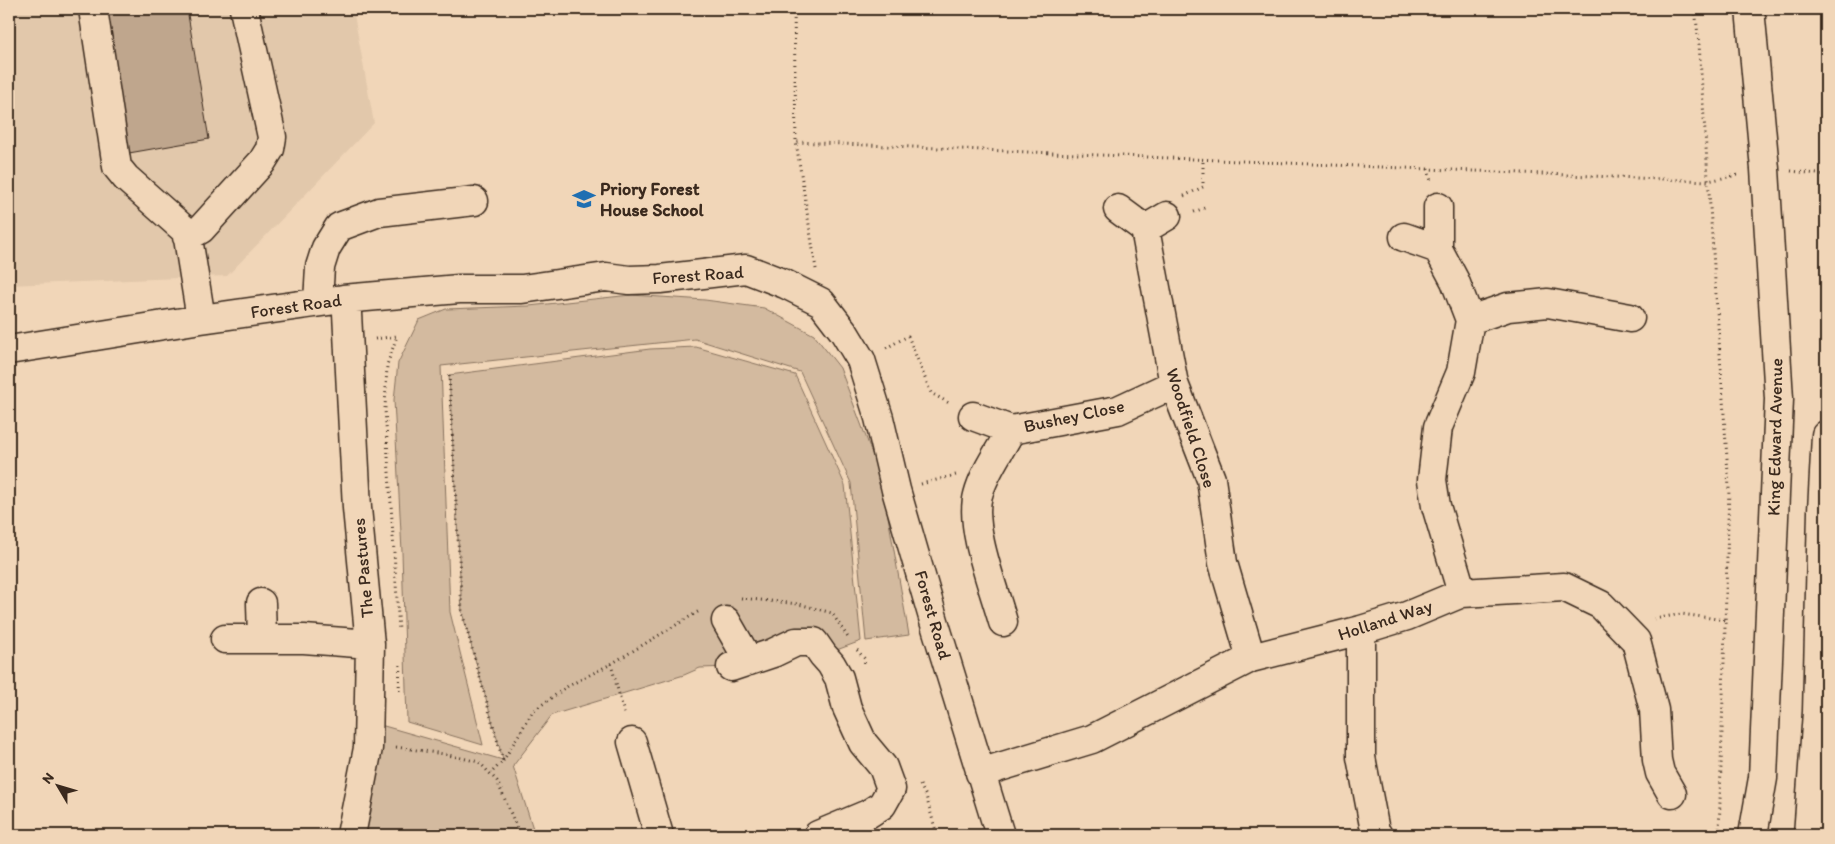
<svg xmlns="http://www.w3.org/2000/svg" width="1835" height="844" font-family="Itim,sans-serif">
	<style>
		.built { fill: #e2c8ab }
		.green { fill: #d3ba9f; stroke: #87725e }
		.building { fill: #bfa68d; stroke: #3b2a1e }
		.lines { fill: none; stroke-linecap: round; stroke-linejoin: round }
		.minor-casing { stroke: #3b2a1e; stroke-width: 31 }
		.major-casing { stroke: #3b2a1e; stroke-width: 31 }
		.path { stroke: #3b2a1e; stroke-width: 3; stroke-dasharray: 1 4; stroke-linecap: butt }
		.minor { stroke: #f1d6b8; stroke-width: 28 }
		.major { stroke: #f1d6b8; stroke-width: 28 }
		.labels { text-anchor: middle; dominant-baseline: central; stroke-width: 4.5; stroke-linejoin: round; paint-order: stroke }
		.poi-label { font-size: 18px; font-weight: bold; fill: #3b2a1e; stroke: #f1d6b8; text-anchor: start }
		.street-label { font-size: 18px; fill: #3b2a1e; stroke: #f1d6b8 }
	</style>
	<rect width="100%" height="100%" fill="#f1d6b8"/>
	<filter id="ink" filterUnits="userSpaceOnUse"><feTurbulence type="fractalNoise" baseFrequency=".02" numOctaves="2"/><feDisplacementMap in="SourceGraphic" scale="10" xChannelSelector="R" yChannelSelector="G"/><feConvolveMatrix kernelMatrix="1 2 1 2 8 2 1 2 1" color-interpolation-filters="sRGB"/></filter>
	<g filter="url(#ink)">
		<path class="built" d="M9 9H353L374 123 227 276 9 285Z"/>
		<path class="green" d="M631 295 705 300 764 308 814 335 840 368 881 477 909 635 866 641 851 483 800 372 695 339 441 366 450 612 483 745 407 722 402 552 394 400 398 363 419 320 446 309 529 306Z
			M696 347 795 375 845 485 861 641 823 655 814 642 731 667 700 668 684 675 552 715 513 766 535 835H351L370 722 503 760 462 612 449 375 650 349Z"/>
		<path class="building" d="M143 9H187L209 139 129 153 105 15Z"/>
		<g class="lines">
			<defs>
				<path id="minor" d="M93 9 117 167 126 178 187 232 201 319
					M1438 207V249L1455 281 1470 320 1461 372 1438 427 1432 480 1436 506 1462 593
					M1118 209 1145 229 1174 384 1211 479 1223 563 1251 658
					M1145 229 1167 216
					M187 237 201 229 262 162 270 149 272 137 244 9
					M1404 237 1438 249
					M343 299 347 313 357 508 370 644 368 748 351 835
					M318 302 320 267 326 248 339 227 379 212 474 201
					M1470 320 1508 307 1548 303 1630 318
					M9 350 201 319 343 299 459 289H522L606 277 629 280 660 279 746 269 785 284 821 302 844 332 861 360 879 418 896 490 934 621 1000 835
					M973 416 1011 430 1118 410 1174 384
					M261 603 262 638
					M726 621 749 661
					M1003 622C994 589 969 527 978 495 984 472 1000 451 1011 430
					M1361 630V757L1375 831 1378 835
					M225 639H304L370 644
					M731 667 773 653 796 642H814L823 655 831 664 839 678 847 708 863 743 883 767 891 789 882 805 868 814 818 835
					M632 742 659 835
					M980 773 1092 739 1251 658 1361 630 1407 616 1462 593 1564 587 1601 605 1636 641 1654 710 1657 760 1660 773 1672 794"/>
				<path id="major" d="M1750 9 1765 169 1779 399 1763 778 1753 835
					M1808 835 1817 712 1822 511 1826 435"/>
			</defs>
			<use href="#minor" class="minor-casing"/>
			<use href="#major" class="major-casing"/>
			<path class="path" d="M794 9 796 142
				M1695 9 1699 44 1729 488 1719 835
				M1428 169 1431 181
				M1791 171 1826 175
				M1184 196 1203 187V160
				M1194 212 1207 207
				M816 269 796 142 1708 181 1738 175
				M375 339 397 336 387 365 385 409 399 631
				M886 348 908 336 931 393 949 403
				M449 375 462 612 503 761 491 773
				M921 484 956 475
				M741 598 799 604 832 613 849 639
				M1654 619 1681 614 1725 620
				M857 650 865 659 864 666
				M611 664 625 717
				M399 691 400 662
				M396 747 444 754 479 762 497 781 520 835
				M503 761 533 711 568 686 611 664 701 610
				M920 785 926 796 937 835
				M1028 829 1031 835"/>
			<use href="#minor" class="minor"/>
			<use href="#major" class="major"/>
		</g>
	</g>
	<defs>
		<symbol id="school-bare" viewBox="-9 -9 18 18"><path d="M0-5L7-2L0 1L-7-2ZM-4 1L0 2.5L4 1V4Q0 6-4 4Z" fill="#1f6fb2" stroke="#f1d6b8" stroke-width="2.5" paint-order="stroke"/></symbol>
	</defs>
	<g fill-rule="evenodd">
		<use href="#school-bare" x="568" y="183" width="32" height="32"/>
	</g>
	<g class="labels">
		<g class="poi-label">
			<text x="600" y="189">Priory Forest<tspan x="600" dy="21">House School</tspan></text>
		</g>
		<g class="street-label">
			<text transform="translate(698 275) rotate(-4)">Forest Road</text>
			<text transform="translate(296 306) rotate(-8)">Forest Road</text>
			<text transform="translate(1074 416) rotate(-12)">Bushey Close</text>
			<text transform="translate(1191 428) rotate(72)">Woodfield Close</text>
			<text transform="translate(1775 437) rotate(-89)">King Edward Avenue</text>
			<text transform="translate(363 568) rotate(-95)">The Pastures</text>
			<text transform="translate(933 615) rotate(74)">Forest Road</text>
			<text transform="translate(1385 620) rotate(-18)">Holland Way</text>
		</g>
	</g>
	<rect width="1835" height="844" fill="none" stroke="#f1d6b8" stroke-width="30"/>
	<rect x="15" y="15" width="1805" height="814" fill="none" stroke="#3b2a1e" stroke-width="2" filter="url(#ink)"/>
	<g transform="translate(58 786) rotate(308)" stroke="#f1d6b8" stroke-width="4" paint-order="stroke">
	<path d="M0-4L9 19L0 12L-9 19Z" fill="#3b2a1e"/>
	<text y="-8" font-size="14" font-weight="bold" text-anchor="middle" fill="#3b2a1e">N</text>
	</g>
</svg>
